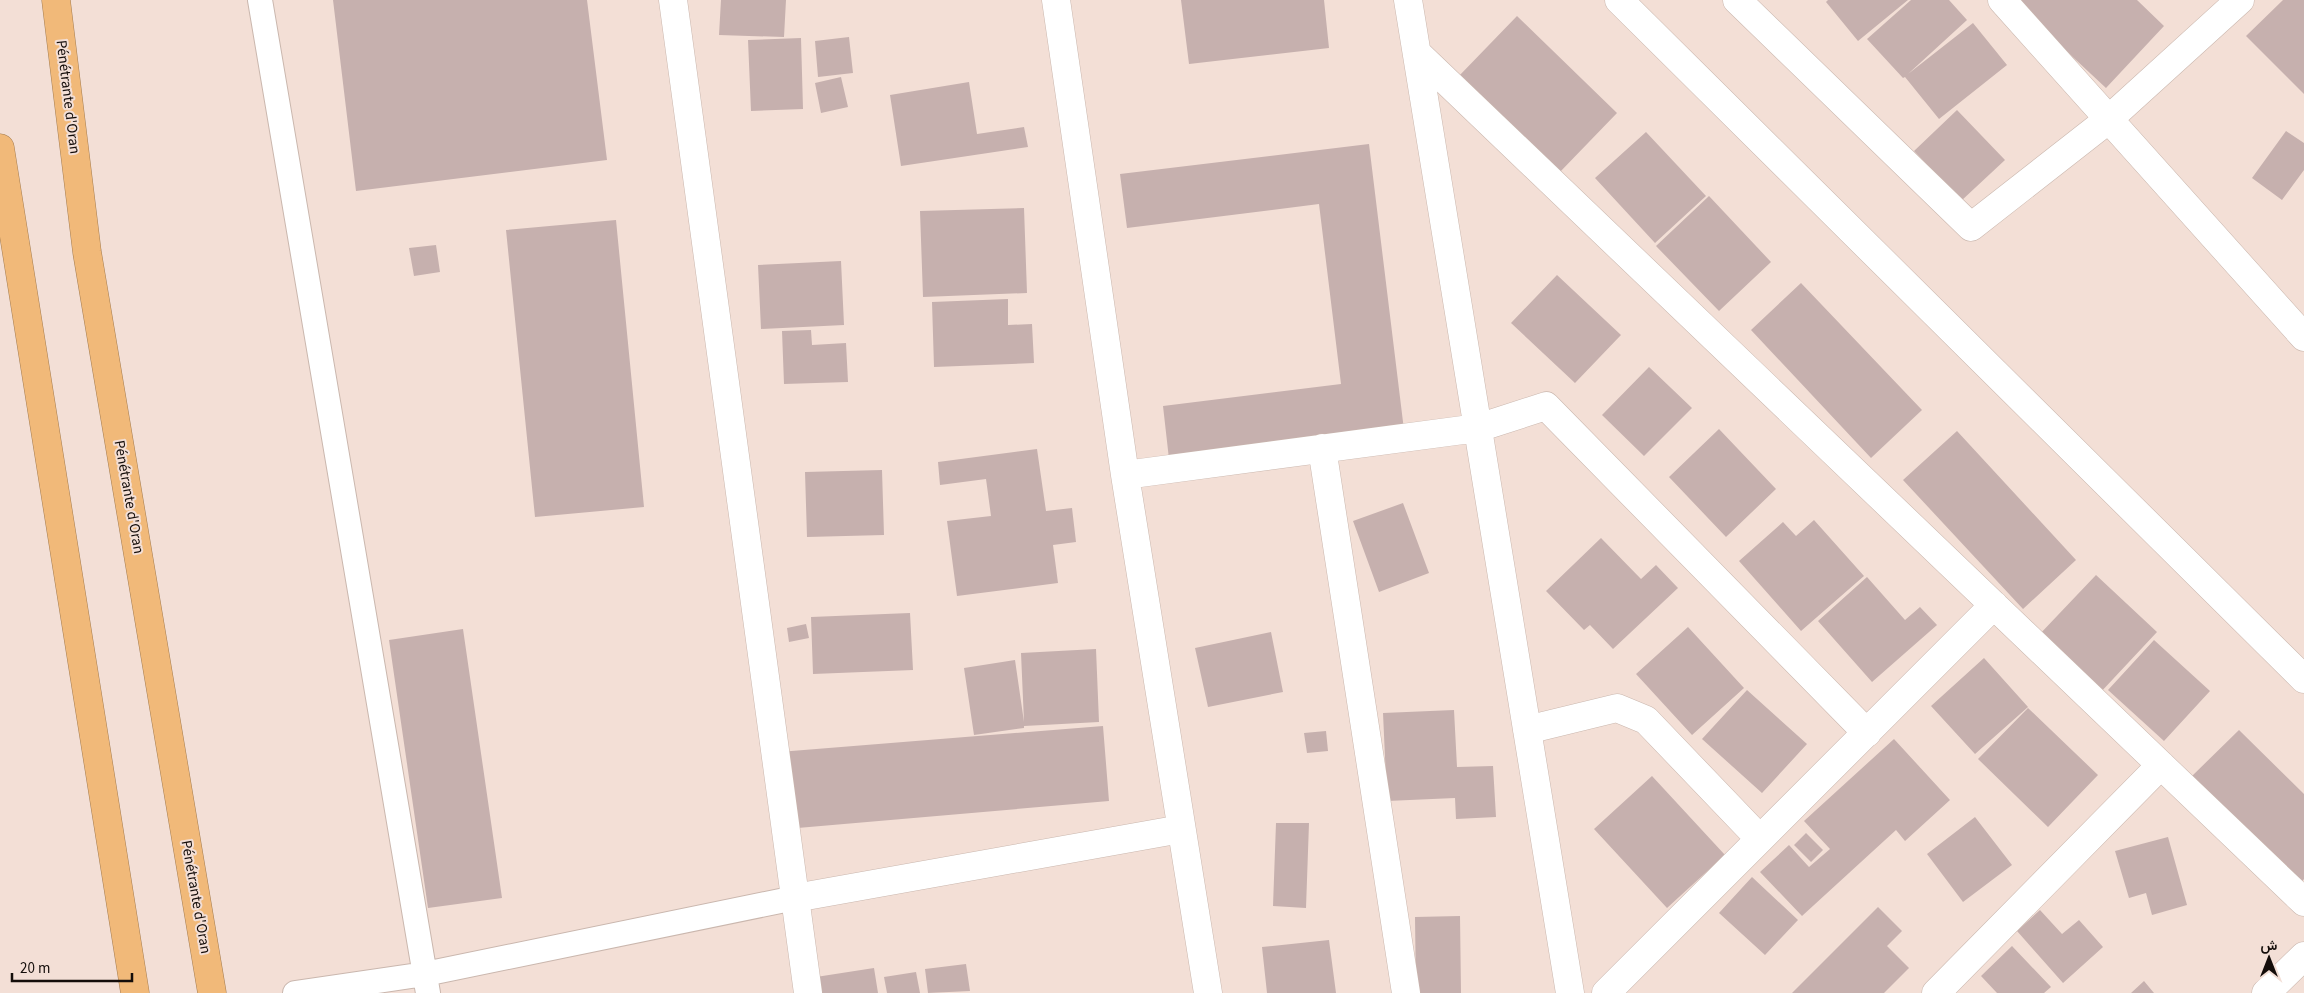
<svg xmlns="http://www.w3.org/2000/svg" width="2304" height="993" font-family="'Source Sans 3',Vazirmatn,sans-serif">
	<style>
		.building { fill: #c6b0ae }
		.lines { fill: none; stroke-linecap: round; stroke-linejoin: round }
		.service-casing { stroke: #cab7ae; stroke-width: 26 }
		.minor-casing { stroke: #cab7ae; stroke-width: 29 }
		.tertiary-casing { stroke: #cab7ae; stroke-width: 29 }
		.motorway-casing { stroke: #a47d52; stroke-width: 29 }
		.service { stroke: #fff; stroke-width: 24 }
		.minor { stroke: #fff; stroke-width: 28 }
		.tertiary { stroke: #fff; stroke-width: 28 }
		.motorway { stroke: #f1b979; stroke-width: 28 }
		.labels { text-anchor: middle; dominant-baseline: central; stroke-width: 4; stroke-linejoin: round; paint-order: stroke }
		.street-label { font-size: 15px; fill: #140d0a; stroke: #f3dfd6 }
	</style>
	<rect width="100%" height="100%" fill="#f3dfd6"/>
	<path class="building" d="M333 0H587L607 160 356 191Z
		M721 0H786L784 37 719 35Z
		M1181 0H1324L1329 48 1189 64Z
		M1828 0H1908L1858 41 1826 2Z
		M1911 0H1949L1967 20 1908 74 1973 23 2007 65 1939 119 1905 77 1903 78 1867 39Z
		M2017 0H2137L2164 26 2106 88 2015 3Z
		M2283 0H2304V94L2246 36Z
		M1517 16 1617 113 1559 173 1458 77Z
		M849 37 853 73 818 77 815 41Z
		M801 38 803 109 751 111 748 40Z
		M841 77 848 107 821 113 815 83Z
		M969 82 977 134 1024 127 1028 147 901 166 890 95Z
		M1957 110 2005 160 1961 201 1914 151Z
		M2286 131 2304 143V170L2282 200 2252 178Z
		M1646 132 1706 196 1655 243 1595 178Z
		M1369 144 1404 430 1169 459 1163 406 1341 384 1319 204 1127 228 1120 174Z
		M1709 196 1771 262 1719 311 1656 246Z
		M1024 208 1027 293 923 297 920 211Z
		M616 220 644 507 535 517 506 230Z
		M436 245 440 272 414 276 409 248Z
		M841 261 844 325 761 329 758 265Z
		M1557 275 1621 335 1575 383 1511 323Z
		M1801 283 1922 410 1871 458 1751 330Z
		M1008 299V325L1032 324 1034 363 934 367 932 302Z
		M811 330 812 345 846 343 848 382 784 384 782 331Z
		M1649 367 1692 408 1644 456 1602 415Z
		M1719 429 1776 489 1726 537 1669 477Z
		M1957 431 2076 560 2023 609 1903 480Z
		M1037 449 1046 511 1072 508 1076 542 1053 545 1058 583 957 596 947 521 991 516 986 479 940 485 938 462Z
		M882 470 884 535 807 537 805 472Z
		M1403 503 1429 573 1379 592 1353 521Z
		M1814 520 1864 576 1801 631 1739 561 1783 522 1796 536Z
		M1601 538 1641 579 1656 565 1678 588 1613 649 1590 625 1584 630 1546 591Z
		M2096 575 2157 632 2099 694 2038 636Z
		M1867 577 1905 620 1920 607 1937 625 1872 682 1818 621Z
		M910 613 913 670 813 674 811 617Z
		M806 624 809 638 789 642 787 628Z
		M1688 627 1744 688 1692 735 1636 674Z
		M463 629 502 898 428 908 389 640Z
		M1271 632 1283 692 1208 707 1195 648Z
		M2154 640 2210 691 2164 741 2108 690Z
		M1096 649 1099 722 1024 726V728L974 735 964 668 1015 660 1024 722 1021 653Z
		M1984 658 2028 707 1975 754 1931 706Z
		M1747 690 1807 744 1762 793 1702 739Z
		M2028 708 2098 775 2048 827 1978 759Z
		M1454 710 1457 767 1493 766 1496 817 1456 819 1455 798 1387 801 1383 713Z
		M1103 726 1109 801 786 829 779 752Z
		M2239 730 2304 794V879L2300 884 2191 777Z
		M1326 731 1328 751 1307 753 1304 733Z
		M1894 739 1950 800 1905 841 1896 830 1802 916 1760 872 1789 845 1809 867 1830 849 1804 821Z
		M1652 776 1725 855 1667 908 1594 829Z
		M1975 817 2012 865 1963 902 1927 854Z
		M1276 823H1309L1306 908 1273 906Z
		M1806 833 1823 850 1811 862 1794 845Z
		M2168 837 2187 905 2152 915 2146 893 2129 898 2115 851Z
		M1752 877 1798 920 1765 955 1719 913Z
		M1878 907 1902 931 1887 946 1909 968 1884 993H1792Z
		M2040 910 2062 934 2079 920 2103 947 2063 983 2017 931Z
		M1460 916 1461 993H1416L1415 917Z
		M1329 940 1336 993H1267L1262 947Z
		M2012 946 2051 987 2044 993H1997L1981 976Z
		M966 964 970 991 928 993 925 969Z
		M874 968 878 993H819L816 977Z
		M916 972 920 993H887L884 977Z
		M2144 981 2154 993H2131Z"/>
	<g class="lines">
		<defs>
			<path id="service" d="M260 0 428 993
				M295 993 425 974 795 898"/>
			<path id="minor" d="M1056 0 1125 475 1208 993
				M1408 0 1570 993
				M1619 0 2304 679
				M1737 0 1971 227 2109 119 2240 0
				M2002 0 2304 337
				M1417 53 2304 902
				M1322 448 1406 993
				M1125 475 1478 428 1546 406 1867 733
				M1527 730 1617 708 1646 720 1760 839
				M795 898 1181 829
				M1606 993 1994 605
				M1936 993 2161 765
				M2266 993 2304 956"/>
			<path id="tertiary" d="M673 0 808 993"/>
			<path id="motorway" d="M56 0 87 252 212 993
				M0 148 135 993"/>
		</defs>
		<use href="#service" class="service-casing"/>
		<use href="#minor" class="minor-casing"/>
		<use href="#tertiary" class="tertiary-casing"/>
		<use href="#motorway" class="motorway-casing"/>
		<use href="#service" class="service"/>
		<use href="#minor" class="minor"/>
		<use href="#tertiary" class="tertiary"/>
		<use href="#motorway" class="motorway"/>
	</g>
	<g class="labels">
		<g class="street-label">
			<text transform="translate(68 97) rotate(83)">Pénétrante d'Oran</text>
			<text transform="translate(129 497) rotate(80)">Pénétrante d'Oran</text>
			<text transform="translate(196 897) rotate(80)">Pénétrante d'Oran</text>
		</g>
	</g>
	<g transform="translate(2269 958)" stroke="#f3dfd6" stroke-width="4" paint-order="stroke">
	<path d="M0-4L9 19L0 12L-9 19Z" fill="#140d0a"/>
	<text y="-8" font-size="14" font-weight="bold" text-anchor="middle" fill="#140d0a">ش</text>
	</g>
	<path d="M12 973v8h120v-8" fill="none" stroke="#140d0a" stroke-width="2.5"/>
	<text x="20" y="973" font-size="15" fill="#140d0a" stroke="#f3dfd6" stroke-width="4" paint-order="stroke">20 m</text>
</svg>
